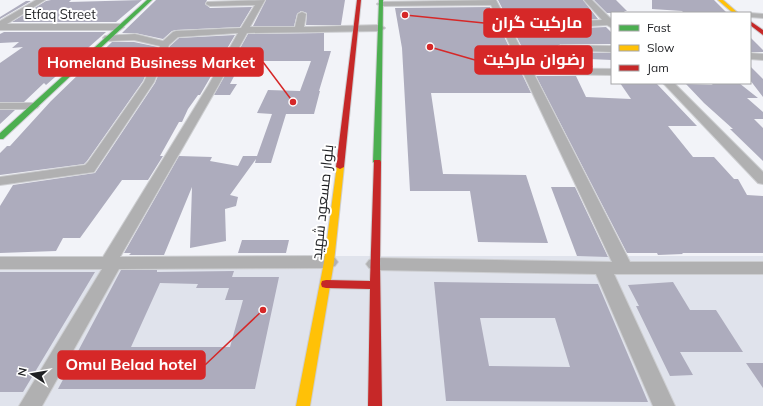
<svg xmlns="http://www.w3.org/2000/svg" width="763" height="406" font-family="Mulish,Cairo,sans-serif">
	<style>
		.built { fill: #e0e3ec }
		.building { fill: #adacbd; fill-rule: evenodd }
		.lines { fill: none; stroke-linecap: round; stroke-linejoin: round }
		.street-casing { stroke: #cdced1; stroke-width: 2 }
		.fast-casing { stroke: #cdced1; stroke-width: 2 }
		.slow-casing { stroke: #cdced1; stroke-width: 2 }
		.jam-casing { stroke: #cdced1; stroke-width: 2 }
		.street { fill: #b0b0b1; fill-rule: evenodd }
		.fast { fill: #4caf50; fill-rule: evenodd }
		.slow { fill: #ffc107; fill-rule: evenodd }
		.jam { fill: #c62828; fill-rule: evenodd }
		.labels { text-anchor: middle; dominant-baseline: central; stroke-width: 4; stroke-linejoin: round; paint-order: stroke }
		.far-street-label { font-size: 13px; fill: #1f2023; stroke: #fff }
		.street-label { font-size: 15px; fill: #1f2023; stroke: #fff }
		.leader { fill: none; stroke: #d62828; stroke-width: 1.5 }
		.callout-dot { fill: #d62828; stroke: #fff; stroke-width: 1.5 }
		.callout { fill: #d62828; stroke: #d62828; stroke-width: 1.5 }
		.callout-label { font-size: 16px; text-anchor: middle; font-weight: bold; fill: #fff }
	</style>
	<rect width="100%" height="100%" fill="#f2f3f8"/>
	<path class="built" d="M0 256H763V406H0Z"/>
	<path class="building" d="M51 0H71L69 2 142 0 116 22H12L46 1Z
		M156 0H221H207L205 4 210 8 252 7 240 27 176 30 172 31 163 39 135 33H122Z
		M266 0H345L341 25H306L307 13 301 11 297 14 294 26H253Z
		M498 0H583L598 19 542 22 536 26 542 30 606 27 612 33V44H561L555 48 558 52 612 53V60L589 59 593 67H532Z
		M594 0H616L627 11H624L626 13H607Z
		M652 0H714L727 13H684L682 11 652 9Z
		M26 1H31L0 19V17Z
		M490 7 531 93H431L443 174 526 175 548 243 478 242 470 191H410L402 48 395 8Z
		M4 32H106L46 85 44 83 24 102H0V63L23 47 12 48 19 42 0 43V34Z
		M324 33V51H331L319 91H320L314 114H286L271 163H255L256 159 230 195 238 197 236 206 225 209 226 241 190 248 192 187 164 255H129L131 253H124L179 156 212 157 210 161 238 166 243 156H257L272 114 257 113 268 90 300 91 311 61H242L230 84H237L230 95H214L248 34Z
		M235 35 200 95H198L188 109 182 122H179L160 156H163L148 180H122L80 238H63L56 251 0 253V206L13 185 95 173 155 83 170 46 179 38Z
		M750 37 763 50V52H750Z
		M112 42H134L158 47 143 81 87 161 84 164 0 175V153L7 146H10L51 101Z
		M750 66 763 79V97L750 80Z
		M536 76H576L586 97 631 99 620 83H656L697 126H668L693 157H714L734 179H738L747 195 763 196V253H682L683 254 658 255 657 253H627Z
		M710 83H739L758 98H747L763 112V119H754L763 128V161L730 129H733L704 103 686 84 713 85Z
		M0 110H15L0 124Z
		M551 187H575L608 257 577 256Z
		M242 240H289L286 253H238Z
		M121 270H157V272L234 271 232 277H279L255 389H58ZM160 283 198 284 196 288H229L225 300H243L230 347H131Z
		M0 272H95L23 392H0Z
		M434 282 598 284 648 402 446 401ZM480 318H555L570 367 489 366Z
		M673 282 690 310H716L743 352H680L693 375 670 376 636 306H639L628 285Z
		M746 363H763V388Z"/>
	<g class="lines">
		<defs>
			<path id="street" d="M36 0H45L7 24H120L124 27 120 30H0V21Z
				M265 0 250 27H295L298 14 302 12 306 14 304 27 381 25 385 28 381 31 247 33 218 86 120 257 329 256 335 258 338 262 335 266 329 268 119 269 42 406H19L102 269H0V257H103L208 86 238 33 178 37 169 45 154 82 94 172 0 185V177L85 165 88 162 144 82 160 46 134 40 108 41 103 38 105 36 135 34 163 41 173 32 176 31 241 28 255 5 210 6 206 4 207 2Z
				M496 0 531 68 612 69V75L534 74 630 262H763V274H614L675 406H653L596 274 375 270 369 268 366 264 369 260 375 258 612 262 491 5 381 6 377 4 381 2Z
				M584 0H592L612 20V28L607 25 542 29 538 26 542 23 602 20Z
				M748 13H750L763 14V18L750 17V13Z
				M561 45 612 46V52L558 50 556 48Z
				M750 53 763 54V60L750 59Z
				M663 83H674L763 172V184L758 183Z
				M0 103H33L37 104 39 106 37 108 33 109H0Z"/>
			<path id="fast" d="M147 0H152L3 139H0V133Z
				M379 0H383L381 162 377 164 373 162Z"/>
			<path id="slow" d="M718 0H723L738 13H733Z
				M337 165H343L344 167 334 262 310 406H296L324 262Z"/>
			<path id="jam" d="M357 0H361L344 167 340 169 336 167Z
				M750 21 763 30V35L750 25Z
				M374 160H380L381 162 380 264 382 406H368L370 289 326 288 322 287 321 284 322 281 326 280 370 281Z"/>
		</defs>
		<use href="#street" class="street-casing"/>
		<use href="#fast" class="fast-casing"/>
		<use href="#slow" class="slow-casing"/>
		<use href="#jam" class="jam-casing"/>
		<use href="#street" class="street"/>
		<use href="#fast" class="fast"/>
		<use href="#slow" class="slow"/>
		<use href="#jam" class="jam"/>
	</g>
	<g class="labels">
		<g class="far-street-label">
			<text x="60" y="14">Etfaq Street</text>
		</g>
		<g class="street-label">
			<text transform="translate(322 202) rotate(-84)">بلوار مسعود شهید</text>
		</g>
	</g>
	<path class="leader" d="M405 15L484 23M430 47L475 60M293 102L263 62M263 310L205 365"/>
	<g class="callout-dot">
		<circle cx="405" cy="15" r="4"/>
		<circle cx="430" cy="47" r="4"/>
		<circle cx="293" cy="102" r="4"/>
		<circle cx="263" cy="310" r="4"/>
	</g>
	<g class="callout">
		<rect x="484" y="9" width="107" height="28" rx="4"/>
		<rect x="475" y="46" width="117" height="28" rx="4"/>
		<rect x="39" y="48" width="224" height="28" rx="4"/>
		<rect x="58" y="351" width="147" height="28" rx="4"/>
	</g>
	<g class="callout-label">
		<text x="537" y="28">مارکیت گران</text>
		<text x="534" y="65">رضوان مارکیت</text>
		<text x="151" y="68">Homeland Business Market</text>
		<text x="131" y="370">Omul Belad hotel</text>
	</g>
	<rect x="611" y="12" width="140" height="72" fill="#ffffff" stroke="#a5a6a7"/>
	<rect x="619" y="25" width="20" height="6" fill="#4caf50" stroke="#a5a6a7"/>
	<text x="647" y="32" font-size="12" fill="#1f2023">Fast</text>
	<rect x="619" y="45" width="20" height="6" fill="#ffc107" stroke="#a5a6a7"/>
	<text x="647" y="52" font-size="12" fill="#1f2023">Slow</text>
	<rect x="619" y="65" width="20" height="6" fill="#c62828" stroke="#a5a6a7"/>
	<text x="647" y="72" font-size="12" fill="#1f2023">Jam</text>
	<g transform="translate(32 374) rotate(282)" stroke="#ffffff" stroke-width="3" paint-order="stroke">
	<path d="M0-3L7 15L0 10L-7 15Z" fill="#1f2023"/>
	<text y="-6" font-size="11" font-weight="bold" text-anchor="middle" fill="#1f2023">N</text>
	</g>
</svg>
